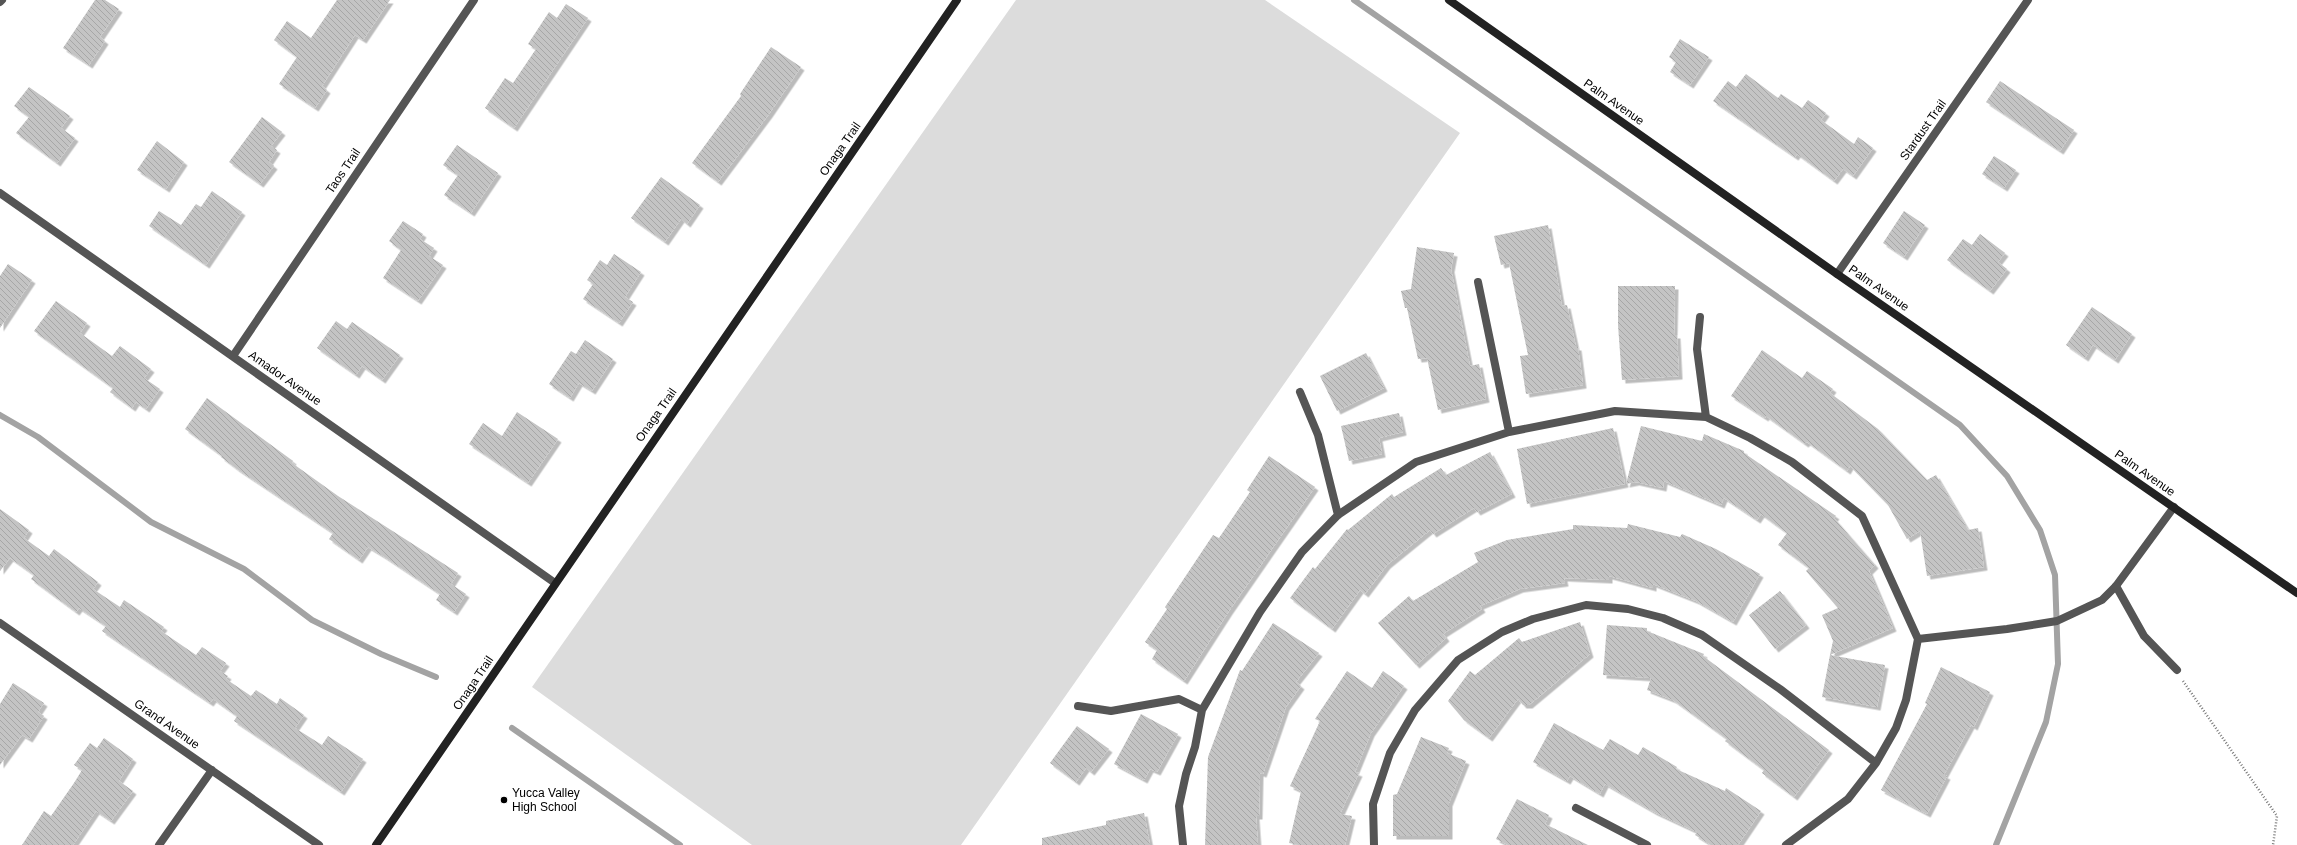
<svg xmlns="http://www.w3.org/2000/svg" width="2297" height="845" font-family="Helvetica,sans-serif">
	<style>
		.grass { fill: #dcdcdc }
		.lines { fill: none; stroke-linecap: round; stroke-linejoin: round }
		.stream { stroke: #a3a3a3; stroke-width: 6 }
		.building { fill: url(#building-back-hatch); filter: url(#shadow) }
		.path { stroke: #777; stroke-width: 2.5; stroke-dasharray: 1 2; stroke-linecap: butt }
		.lane { stroke: #555; stroke-width: 8 }
		.street { stroke: #555; stroke-width: 8 }
		.secondary { stroke: #222; stroke-width: 8 }
		.poi-dot { fill: #000; stroke: #fff; stroke-width: 1.5 }
		.labels { text-anchor: middle; dominant-baseline: central; stroke-width: 3; stroke-linejoin: round; paint-order: stroke }
		.street-label { font-size: 12px; fill: #000; stroke: #fff }
		.poi-label { font-size: 12px; fill: #000; stroke: #fff; text-anchor: start }
	</style>
	<defs>
		<pattern id="building-back-hatch" width="6" height="6" patternUnits="userSpaceOnUse"><rect width="6" height="6" fill="#c4c4c4"/><path d="M-1 5l2 2M0 0l6 6M5-1l2 2" fill="none" stroke="#a7a7a7"/></pattern>
		<filter id="shadow"><feDropShadow dx="3.5" dy="3.5" stdDeviation="0" flood-color="#0004"/></filter>
	</defs>
	<rect width="100%" height="100%" fill="#fff"/>
	<path class="grass" d="M1016 0H1265L1460 133 961 845H752L532 687Z"/>
	<g class="lines">
		<path class="stream" d="M1354 0 1960 425 2007 476 2040 530 2055 575 2058 664 2046 722 1996 845
			M0 415 38 437 151 522 244 569 312 620 381 654 436 677
			M512 728 680 845"/>
	</g>
	<path class="building" d="M95 0H105L119 9 100 37 105 41 89 65 63 48Z
		M337 0H390L363 40 355 35 322 86 327 90 315 108 279 84 297 57 274 40 287 21 311 38Z
		M566 4 588 18 514 128 485 108 505 78 513 83 536 49 528 44 549 12 557 18Z
		M1680 39 1709 57 1690 85 1670 72 1676 62 1669 57Z
		M771 47 801 67 769 114 718 182 692 163 741 96 740 94Z
		M1746 74 1778 98 1781 94 1802 108 1808 100 1826 113 1821 120 1854 144 1858 137 1873 148 1853 176 1843 169 1834 181 1797 154 1795 157 1713 101 1728 81 1736 87Z
		M2000 81 2074 130 2060 151 1986 102Z
		M29 87 70 116 61 128 75 138 57 163 16 133 29 117 14 106Z
		M262 117 282 132 271 146 277 150 269 162 274 166 260 184 229 162Z
		M157 141 184 162 166 189 137 170Z
		M457 145 498 173 471 213 444 195 458 175 443 165Z
		M1994 156 2016 170 2004 188 1982 174Z
		M661 177 700 205 687 224 681 219 665 242 631 218Z
		M212 191 242 212 206 265 149 226 159 211 181 225 196 204 201 207Z
		M1904 211 1925 225 1904 257 1883 243Z
		M403 221 423 234 420 239 434 248 429 256 443 265 418 301 383 278 401 250 389 241Z
		M1548 225 1562 306 1567 305 1576 347H1578L1583 385 1526 394 1520 356 1528 355 1518 307 1509 263 1501 265 1494 236Z
		M1980 234 2005 253 1998 262 2007 269 1990 291 1947 260 1963 239 1972 245Z
		M1417 247 1454 253 1451 269 1470 366 1479 364 1486 399 1438 410 1427 358 1418 359 1407 308H1405L1401 291 1411 289Z
		M614 254 641 272 625 297 633 302 619 323 583 299 593 284 587 280 600 260 607 265Z
		M8 264 32 280 0 328V276Z
		M1618 286H1675L1674 335H1677L1679 376 1622 380 1618 325Z
		M56 301 87 323 80 333 112 356 120 346 151 369 144 378 160 389 146 409 136 402 132 408 110 392 113 388 34 331Z
		M2092 307 2132 334 2115 360 2093 345 2085 358 2066 345Z
		M336 321 347 329 352 322 400 355 382 380 362 366 356 375 317 348Z
		M585 340 613 359 592 391 579 383 570 398 549 384 571 351 576 354Z
		M1762 350 1802 378 1807 371 1833 389 1830 393 1878 429 1927 480 1936 475 1968 530 1978 528 1984 567 1927 576 1920 531 1907 539 1888 505 1850 466 1847 471 1807 442 1805 444 1766 416 1765 418 1731 396Z
		M1366 353 1384 388 1337 411 1320 376Z
		M207 398 293 461 292 463 338 496 458 573 451 584 466 594 454 612 436 600 440 594 383 556 368 547 359 560 329 539 333 533 237 469 221 457 222 456 185 429Z
		M517 412 558 439 528 483 469 444 483 423 502 436Z
		M1399 413 1403 432 1379 438 1382 454 1349 461 1341 426Z
		M1641 426 1702 441 1704 434 1744 451V453L1836 516 1834 518 1875 565 1869 571 1893 628 1830 655 1833 641 1822 615 1838 608 1806 571 1809 568 1778 545 1787 533 1761 514 1757 520 1724 498 1721 505 1664 481 1663 488 1636 482 1626 484Z
		M1613 428 1625 484 1527 504 1517 449Z
		M1490 452 1512 494 1477 512 1474 508 1433 534 1430 530 1387 565 1365 594 1360 590 1332 629 1290 598 1313 567 1315 569 1347 529 1348 530 1392 494 1394 497 1441 468 1446 475Z
		M1269 456 1315 487 1229 611 1184 681 1152 659 1157 650 1145 642 1167 609 1165 607 1213 535 1219 538 1250 492 1247 490Z
		M0 509 29 530 24 538 49 556 54 549 98 582 93 589 120 607 124 600 164 627 161 631 196 655 202 647 226 663 220 671 228 676 226 679 251 696 256 690 277 704 280 698 304 715 295 728 322 745 328 736 363 759 341 792 234 721 237 716 213 699 210 703 102 631 106 626 79 608 76 612 31 579 34 575 10 558 0 571Z
		M1628 524 1680 537 1682 534 1716 549 1760 574 1733 622 1696 601 1653 584V588L1609 576V580L1564 578 1565 583 1520 589 1480 606 1482 609 1443 634 1446 638 1416 665 1378 623 1409 596 1413 601 1478 562 1474 553 1507 540 1573 529V525L1627 528Z
		M1780 591 1806 625 1775 649 1749 615Z
		M1580 622 1590 654 1529 705H1523L1518 699 1489 738 1464 720 1448 701 1470 671 1475 675 1519 638 1522 642Z
		M1273 623 1319 653 1296 682 1301 686 1286 707 1263 774 1260 773 1259 816H1256L1258 845H1205L1208 757 1240 670 1242 671Z
		M1607 625 1647 628V631L1704 654 1703 656 1829 750 1794 797 1762 773 1764 770 1725 741 1727 739 1673 700 1647 690 1651 678 1603 675Z
		M1830 655 1885 665 1877 707 1822 697Z
		M1941 667 1990 692 1974 727 1971 725 1944 775 1947 776 1927 814 1881 790 1927 704 1925 703Z
		M1347 671 1372 688 1383 671 1404 686 1371 733 1355 772 1359 773 1340 814 1352 816 1345 845H1299L1289 843 1301 791 1290 786 1320 721 1315 719Z
		M13 683 44 703 38 712 44 716 29 739 22 735 0 765V704Z
		M1141 714 1178 734 1157 772 1150 769 1144 780 1114 764Z
		M1554 723 1603 750 1610 739 1638 755 1643 747 1677 767 1676 769 1725 791 1726 788 1761 811 1738 845H1711L1695 835 1697 832 1654 812 1605 784 1600 794 1570 776 1567 781 1533 762Z
		M1077 726 1109 749 1091 772 1086 768 1076 782 1050 763Z
		M1421 737 1449 748 1447 753 1466 761 1449 803V836H1393V795L1397 794Z
		M104 738 133 759 119 781 133 791 111 821 96 811 73 845H22L44 811 51 816 74 783 82 770 74 765 90 743 97 748Z
		M1517 799 1549 815 1545 824 1588 845H1508L1496 839Z
		M1144 813 1150 845H1042V838L1106 825V821Z"/>
	<g class="lines">
		<path class="path" d="M2183 681 2277 816 2273 845"/>
		<path class="lane" d="M1478 282 1509 432
			M1700 317 1697 349 1706 417
			M1300 392 1318 435 1338 515
			M1078 706 1111 711 1179 699 1202 710
			M1576 808 1647 845
			M1183 845 1179 806 1186 774 1195 747 1202 710 1260 612 1302 552 1338 515 1416 462 1509 432 1615 411 1706 417 1750 438 1792 462 1862 516 1918 639
			M1374 845 1373 804 1390 753 1415 710 1458 660 1502 632 1533 619 1586 605 1628 609 1663 618 1702 635 1780 689 1876 763
			M1786 845 1848 799 1876 763 1896 728 1906 700 1918 639 2007 629 2057 621 2102 600 2116 586 2174 507"/>
		<path class="street" d="M0 2 2 0
			M0 193 555 583
			M1837 274 2028 0
			M233 356 474 0
			M2116 586 2144 636 2177 670
			M0 623 319 845
			M159 845 212 770"/>
		<path class="secondary" d="M1449 0 1837 274 2297 593
			M376 845 957 0"/>
	</g>
	<circle class="poi-dot" cx="504" cy="800" r="4"/>
	<g class="labels">
		<g class="street-label">
			<text transform="translate(1614 102) rotate(35)">Palm Avenue</text>
			<text transform="translate(1923 130) rotate(-55)">Stardust Trail</text>
			<text transform="translate(840 149) rotate(-55)">Onaga Trail</text>
			<text transform="translate(343 171) rotate(-56)">Taos Trail</text>
			<text transform="translate(1879 288) rotate(35)">Palm Avenue</text>
			<text transform="translate(285 378) rotate(35)">Amador Avenue</text>
			<text transform="translate(656 415) rotate(-55)">Onaga Trail</text>
			<text transform="translate(2145 473) rotate(35)">Palm Avenue</text>
			<text transform="translate(473 683) rotate(-56)">Onaga Trail</text>
			<text transform="translate(167 724) rotate(35)">Grand Avenue</text>
		</g>
		<g class="poi-label">
			<text x="512" y="793">Yucca Valley<tspan x="512" dy="14">High School</tspan></text>
		</g>
	</g>
</svg>
